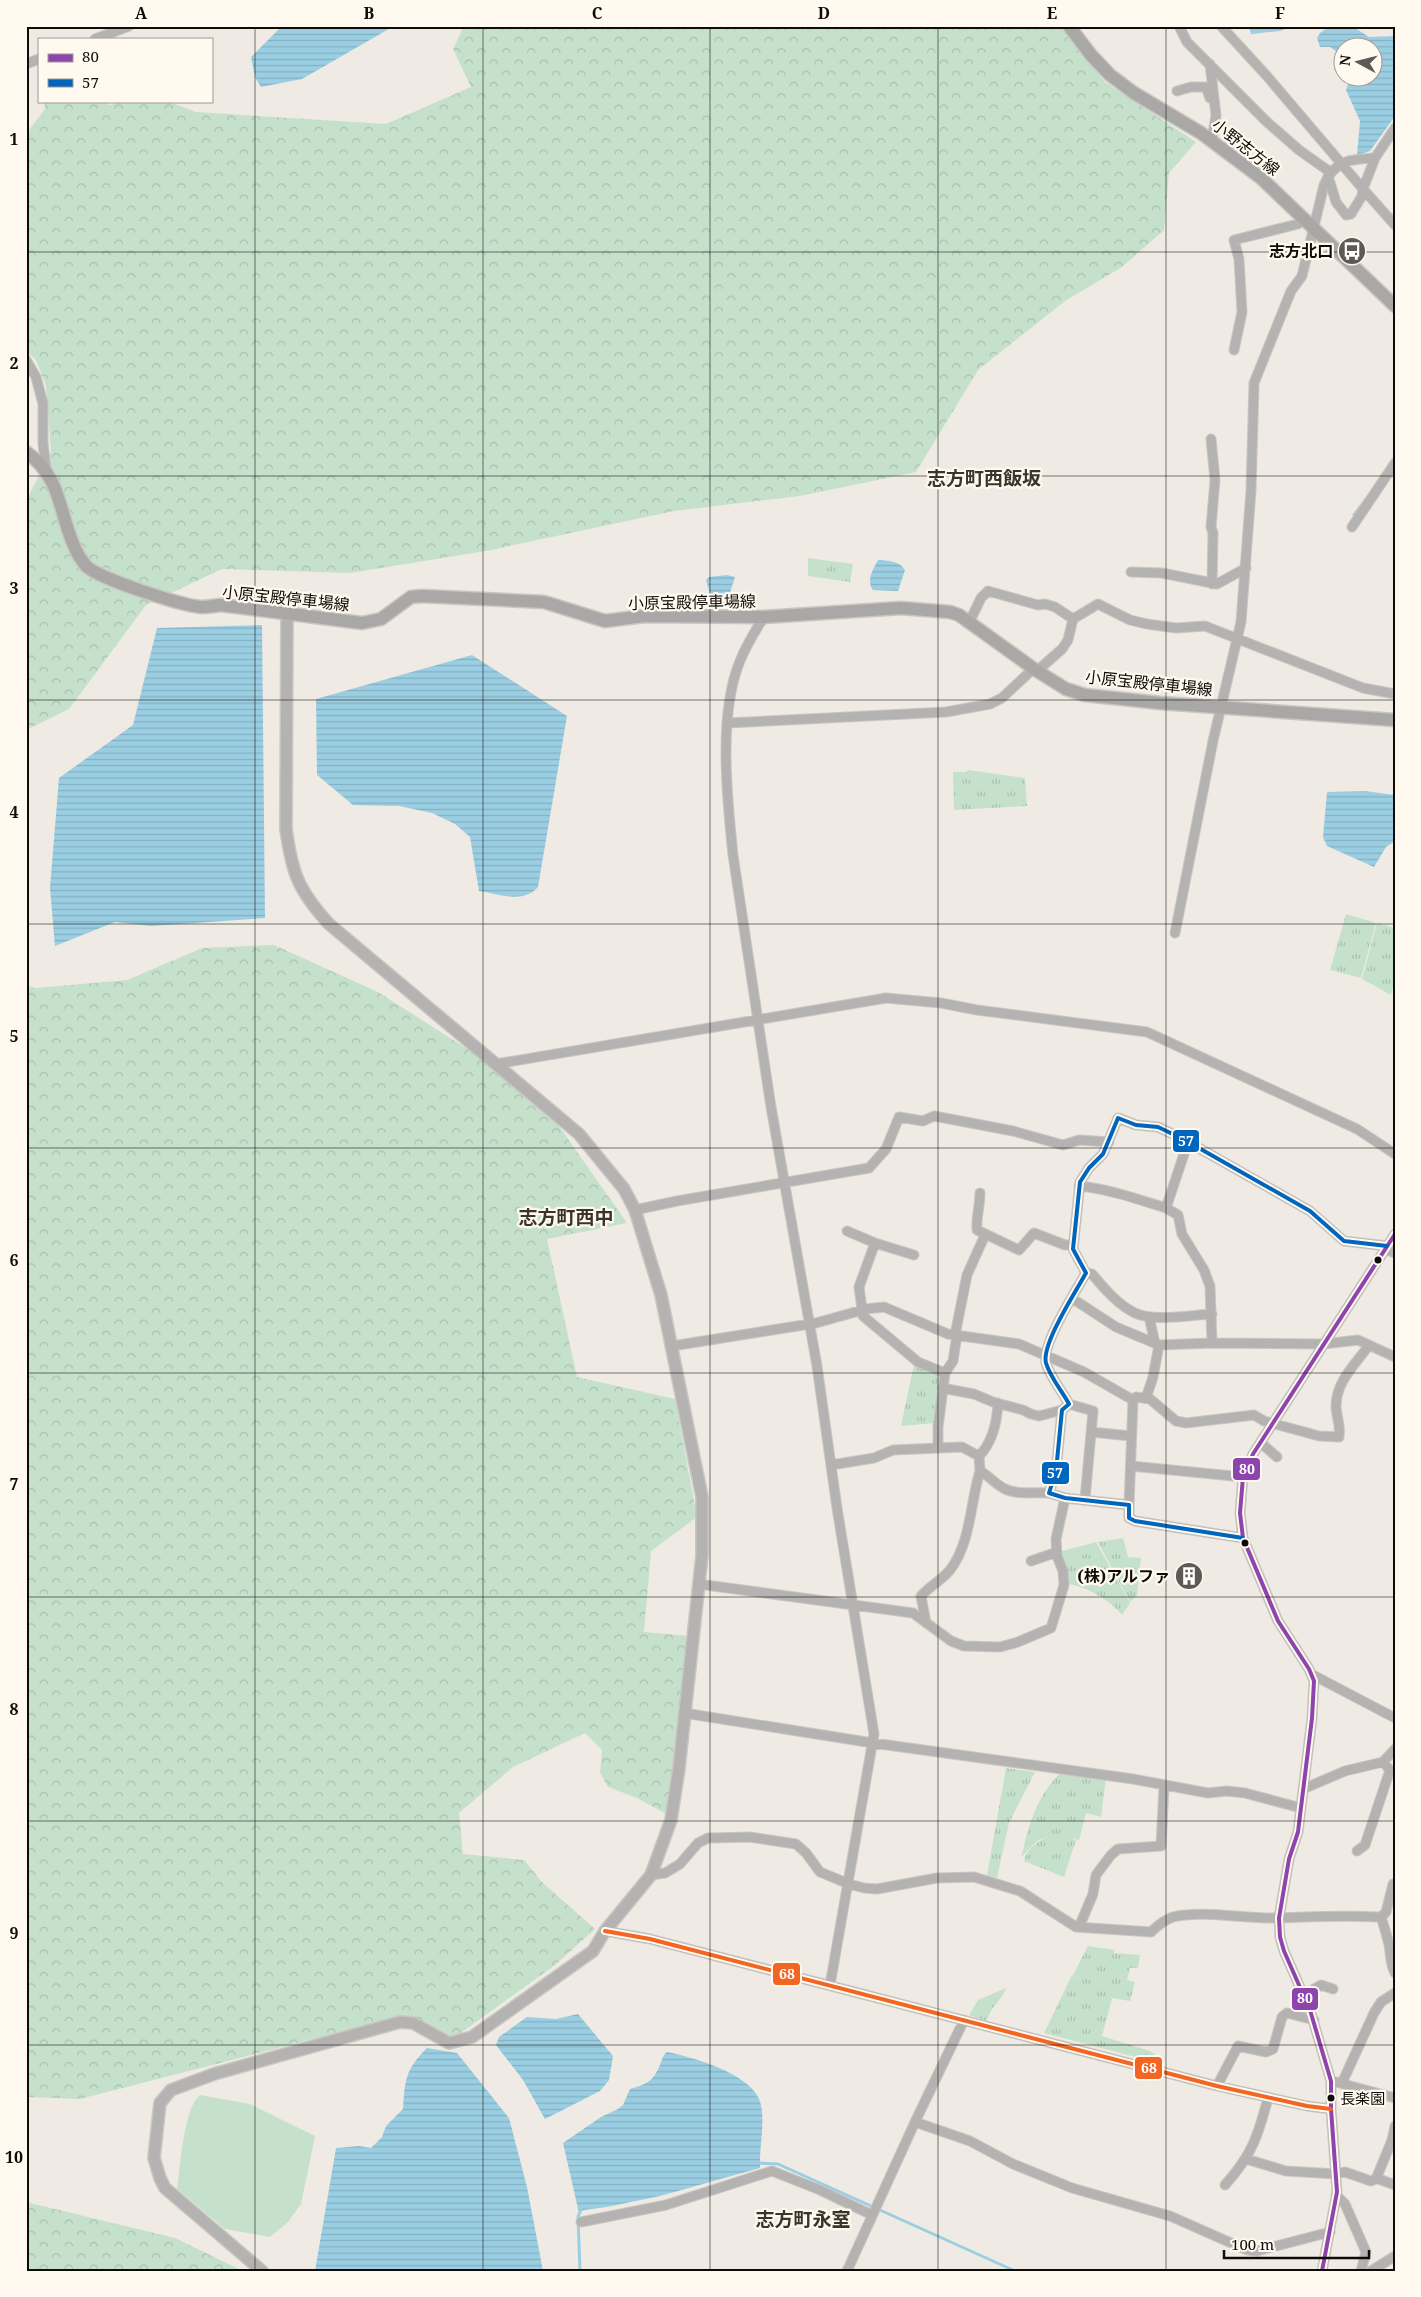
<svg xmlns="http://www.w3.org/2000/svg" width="1421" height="2297" font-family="'Noto Serif','Noto Sans JP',serif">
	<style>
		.grass { fill: url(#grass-tufts) }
		.forest { fill: url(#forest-crowns) }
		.pitch { fill: #c5e1cc }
		.water { fill: url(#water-rules) }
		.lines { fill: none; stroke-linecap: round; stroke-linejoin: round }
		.stream { stroke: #9acee2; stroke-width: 3 }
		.minor-casing { stroke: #cac6c2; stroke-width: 11 }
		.tertiary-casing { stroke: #cac6c2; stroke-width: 14 }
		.secondary-casing { stroke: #cac6c2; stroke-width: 15 }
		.minor { stroke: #b5b3b1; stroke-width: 9 }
		.tertiary { stroke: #b5b3b1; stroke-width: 11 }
		.secondary { stroke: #aaa8a6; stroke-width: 12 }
		.bus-1-casing { stroke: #fff9ef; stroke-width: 8 }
		.bus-2-casing { stroke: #fff9ef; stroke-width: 8 }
		.bus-3-casing { stroke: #fff9ef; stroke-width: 8 }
		.bus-1 { stroke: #8e44ad; stroke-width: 4 }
		.bus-2 { stroke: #0065bd; stroke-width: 4 }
		.bus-3 { stroke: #f26522; stroke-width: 4 }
		.grid { fill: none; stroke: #0f0c08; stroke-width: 1; stroke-opacity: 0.55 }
		.bus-dot { fill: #0f0c08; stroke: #fff9ef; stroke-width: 2 }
		.labels { text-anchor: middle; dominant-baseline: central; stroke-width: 4.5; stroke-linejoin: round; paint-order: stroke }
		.bus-label { font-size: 15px; fill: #0f0c08; stroke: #fff9ef; text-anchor: start }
		.street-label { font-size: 16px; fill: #0f0c08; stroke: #fff9ef }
		.poi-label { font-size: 16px; font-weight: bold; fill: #0f0c08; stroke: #fff9ef; text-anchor: end }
		.quarter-label { font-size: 19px; font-weight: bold; fill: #3a342b; stroke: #fff9ef }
		.line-badge { stroke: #fff9ef; stroke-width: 2 }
		.badge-label { font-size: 14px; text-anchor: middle; font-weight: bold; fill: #fff }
		.neatline { fill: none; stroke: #0f0c08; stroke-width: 2 }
		.grid-label { font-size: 16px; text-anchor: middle; font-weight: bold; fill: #0f0c08 }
	</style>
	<defs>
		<pattern id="grass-tufts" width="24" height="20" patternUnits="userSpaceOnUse" patternTransform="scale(1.25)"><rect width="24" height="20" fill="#c5e1cc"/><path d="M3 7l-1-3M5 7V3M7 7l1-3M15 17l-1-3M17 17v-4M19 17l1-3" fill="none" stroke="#a8c0ae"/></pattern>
		<pattern id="forest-crowns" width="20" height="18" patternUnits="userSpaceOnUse" patternTransform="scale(1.25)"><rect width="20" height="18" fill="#c5e1cc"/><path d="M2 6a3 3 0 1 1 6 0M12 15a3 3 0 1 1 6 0" fill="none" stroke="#a8c0ae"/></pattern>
		<pattern id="water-rules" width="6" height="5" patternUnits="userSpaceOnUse" patternTransform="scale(1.25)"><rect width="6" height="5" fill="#9acee2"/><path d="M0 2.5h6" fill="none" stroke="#84b0c0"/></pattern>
	</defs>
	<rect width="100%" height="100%" fill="#efebe4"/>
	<path class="grass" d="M808 558 853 564 850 582 808 576Z
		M968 770 1025 778 1027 806 954 810 953 772H966Z
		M1346 914 1376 923 1361 978 1330 970Z
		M1377 923 1395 928V980L1391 995 1362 979Z
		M914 1364 942 1374 936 1423 901 1426Z
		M1123 1538 1128 1557 1141 1558 1137 1595 1130 1602 1098 1542Z
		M1096 1542 1130 1603 1122 1615C1110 1600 1086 1586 1067 1584L1059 1552Z
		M1006 1768 1035 1772 1009 1823 997 1878 987 1875Z
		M1062 1771 1106 1778 1101 1817 1086 1813 1079 1840 1069 1837 1076 1840 1064 1877 1024 1861C1027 1847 1041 1839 1053 1835L1037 1841 1022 1856C1028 1824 1038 1794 1062 1771Z
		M1088 1946 1114 1950V1953L1140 1955 1138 1968H1130L1127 1980 1135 1982 1130 2001 1112 1998 1073 1975Z
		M1072 1975 1109 1995 1112 1999 1102 2036 1150 2051 1159 2057 1158 2063 1044 2033Z
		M1006 1988C1001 2002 992 2004 987 2021L969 2015 978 2000Z"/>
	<path class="forest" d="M464 26H1061L1105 82 1196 142 1169 173 1164 230 1122 267 1065 301 978 370 916 472 800 496 674 511 486 551 350 573 222 569 146 605 69 709 26 730V501L51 452 46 386 36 360 26 351V134L45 109 44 101H104L109 105 128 101H167L196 112 386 124 471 87 453 49Z
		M274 945 378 992 480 1057 554 1119 627 1223 547 1239 577 1377 675 1399 697 1517 651 1551 644 1632 689 1636 670 1816 637 1798 608 1787 600 1773 602 1750 585 1733 513 1767 459 1813 463 1854 524 1860 543 1883 595 1929 555 1965 454 2038 402 2016 80 2099 26 2097V985L36 988 127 980 202 948Z
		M26 2202 175 2238 243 2271H26Z"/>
	<path class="pitch" d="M200 2095 250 2104 315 2136 301 2204 288 2222 270 2237 225 2229 177 2189C180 2168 184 2106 200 2095Z"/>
	<path class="water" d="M282 26H394L302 79 261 87 255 77 251 57Z
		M1249 26H1294L1280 31 1251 34Z
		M1330 26H1352L1369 37 1395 36V116L1370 151 1357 155 1360 121 1346 90 1350 78H1374V48H1344L1343 56 1330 47H1320L1317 38 1320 33Z
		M878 560C887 560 901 562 905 570L898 591 873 590C866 581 873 569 878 560Z
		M727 575 735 577 726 605 719 607 710 594 706 580 709 577Z
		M262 625 265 918 151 926 115 922 55 946 50 888 59 778 133 725 157 628Z
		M472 655 567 716 538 887C524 904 498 894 479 891L470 837 455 824 432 813 399 806 353 805 317 775 316 699Z
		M1365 791 1395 795V841L1386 847 1374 867 1327 846 1323 837 1327 792Z
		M578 2014 613 2056 609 2080 600 2091 545 2119 523 2080 496 2045 499 2037 527 2017 556 2019Z
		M427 2048 457 2053 509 2118 527 2187 543 2271H315L336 2148 359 2146 371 2148 382 2137 386 2126 403 2109C405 2080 405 2070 427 2048Z
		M667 2052C693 2057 756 2075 761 2105 765 2126 759 2147 760 2168L660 2196 607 2207 584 2210 579 2213 563 2143 601 2117 618 2109 623 2105 630 2089C648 2084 654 2081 661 2062 663 2057 663 2055 667 2052Z"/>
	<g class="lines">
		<path class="stream" d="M1354 515 1366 499
			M757 2163 778 2164 1015 2271
			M580 2271 578 2217 581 2209"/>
		<defs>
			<path id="minor" d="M1179 26 1187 42 1267 122 1299 150 1330 172
				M1221 26 1266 75 1363 189 1362 196 1351 214 1346 215 1336 202 1328 176
				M95 39 129 26
				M26 64 39 59
				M1210 64 1216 115 1212 140
				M1177 91 1191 87H1206L1210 98
				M1395 128 1375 158 1363 189 1395 225
				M1234 350 1242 312 1239 259 1234 240 1298 224 1302 217
				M26 360 36 377 43 404V443L46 469
				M1211 439 1215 480 1211 527 1213 533 1212 584
				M1352 527 1395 463
				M1131 572 1162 573 1217 584 1246 568
				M764 617C755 631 746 646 740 661 718 714 727 798 733 855L771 1107 817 1366 837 1508 874 1734 830 1985
				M969 623 981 598 988 591 1038 605 1045 604 1055 607 1073 619
				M1037 671 1062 649 1068 640 1073 619 1098 604 1130 620 1147 624 1176 628 1205 626 1363 688 1395 694
				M728 723 946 712 990 704 1002 698 1034 668
				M1175 933 1213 741 1241 622 1251 491 1254 383 1291 291 1302 276 1324 185C1335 160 1350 159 1375 158
				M496 1064 886 998 941 1003 977 1010 1147 1032 1357 1129 1395 1154
				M1188 1142 1166 1208 1178 1215 1182 1234 1204 1270 1210 1286 1212 1343
				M1079 1186C1109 1189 1137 1199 1166 1208
				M980 1193C980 1205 976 1218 977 1230L1019 1250 1034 1233 1065 1245H1073
				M635 1210 677 1201 869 1168 886 1149 899 1117 923 1121 934 1116 1013 1131 1063 1145 1079 1140 1109 1142
				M847 1231 875 1243 859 1287 863 1316 918 1362 945 1373
				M875 1243 914 1255
				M1385 1249 1395 1253
				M1086 1273 1092 1274C1103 1287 1118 1305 1135 1313 1153 1322 1192 1315 1212 1314
				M1073 1299 1116 1327 1159 1345 1212 1343 1324 1344 1358 1340 1395 1357
				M1149 1317 1155 1343
				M955 1335 967 1275 985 1235
				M672 1346 816 1323 866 1309 884 1307 948 1334 1019 1344 1084 1372 1133 1400 1136 1397 1150 1399 1176 1421 1186 1423 1254 1415 1264 1421 1319 1436 1339 1437C1341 1425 1336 1416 1336 1406 1336 1381 1356 1364 1369 1345
				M942 1388 974 1394 993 1402 1023 1410 1031 1414 1039 1416 1062 1410
				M1146 1398 1153 1377 1159 1345
				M1069 1404 1093 1411 1085 1499
				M1091 1432 1131 1436
				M1261 1443 1277 1457
				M938 1447V1427L945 1373 953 1361 957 1335
				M979 1456C992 1443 997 1422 998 1403
				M831 1465 874 1458 893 1450 962 1447 979 1456 980 1471C989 1476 998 1486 1005 1489 1017 1495 1036 1492 1049 1493
				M1131 1466 1243 1477
				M1129 1505 1133 1400
				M1243 1538 1135 1521 1129 1518V1505L1065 1498 1049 1493 1056 1471 1062 1410 1069 1404C1062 1391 1050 1377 1046 1363 1041 1345 1076 1291 1086 1273L1073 1249 1080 1182 1089 1168 1103 1154 1118 1118 1136 1125 1158 1127 1183 1139 1310 1211 1344 1241 1387 1246
				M1031 1561 1057 1552
				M698 1584 913 1613 951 1641 964 1646 1000 1647 1018 1642 1051 1628 1064 1585 1063 1571 1057 1556 1056 1539 1065 1498
				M926 1623 921 1596C930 1586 942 1580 950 1570 971 1543 970 1503 980 1471
				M1313 1675 1395 1718
				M684 1713 873 1743 1133 1779 1208 1793 1227 1791 1245 1793 1301 1808
				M1303 1789 1345 1771 1383 1762 1395 1749
				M1357 1851 1365 1845 1390 1770 1383 1762
				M651 1875 665 1873 680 1864 698 1843 708 1838 750 1837 796 1844 806 1853 820 1872 849 1884 864 1888 877 1889 937 1878 974 1877 1020 1891 1076 1927 1151 1932C1157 1926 1164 1920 1173 1917 1202 1910 1246 1919 1277 1918 1311 1917 1344 1915 1377 1917H1381C1384 1926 1387 1936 1389 1945 1391 1956 1390 1964 1395 1973
				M1381 1917 1386 1912 1393 1884
				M1079 1927 1093 1894 1096 1875 1111 1855 1118 1849 1161 1846 1164 1786
				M605 1931 650 1939 1217 2086 1307 2106 1331 2109
				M1304 1995 1321 1985 1333 1989
				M1336 2082 1395 2098
				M1342 2083 1374 2013 1381 2002 1395 1993
				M1217 2086 1238 2046 1266 2052 1273 2049 1282 2017 1287 2013 1314 2020
				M915 2122 970 2141 1013 2164 1072 2188 1170 2216 1247 2250 1257 2251 1330 2232
				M1246 2159 1286 2171 1337 2174 1345 2172 1371 2181 1376 2179 1392 2140 1395 2126
				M1376 2178 1395 2185
				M1225 2185C1252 2155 1258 2136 1268 2098
				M1336 2195 1345 2204 1366 2252 1361 2271
				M581 2222 666 2205 772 2171 820 2190 872 2215
				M847 2271 915 2122 964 2020
				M1322 2271 1337 2192 1331 2109V2081L1310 2010 1284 1951 1280 1937 1279 1918 1289 1859 1298 1832 1312 1718 1314 1681 1309 1669 1278 1621 1243 1538 1240 1513 1243 1477 1253 1454 1395 1234
				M1371 2271 1395 2256"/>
			<path id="tertiary" d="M262 2271 165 2188 160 2178 154 2158 160 2103 171 2090 214 2074 400 2022 413 2023 449 2043 472 2037 593 1951 605 1931 651 1875 671 1820 679 1768 702 1555V1497L661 1295 635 1210 624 1189 579 1134 329 924C298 890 292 873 286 829L287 612"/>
			<path id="secondary" d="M1069 26 1091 55 1110 75 1134 93 1201 133 1261 178 1395 306
				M26 452C65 479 58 520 79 556 81 559 84 563 86 566 100 579 180 605 201 607 207 607 214 606 220 605L362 623 381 619 411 597 422 596 544 602 605 621 644 616 764 617 901 608 950 612 959 615 1037 671 1066 689 1085 695 1160 703 1395 720"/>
		</defs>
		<use href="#minor" class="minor-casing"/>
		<use href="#tertiary" class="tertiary-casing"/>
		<use href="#secondary" class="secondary-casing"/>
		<use href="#minor" class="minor"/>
		<use href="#tertiary" class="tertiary"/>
		<use href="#secondary" class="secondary"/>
		<defs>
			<path id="bus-1" d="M1322 2271 1337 2192 1331 2109V2081L1310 2010 1284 1951 1280 1937 1279 1918 1289 1859 1298 1832 1312 1718 1314 1681 1309 1669 1278 1621 1243 1538 1240 1513 1243 1477 1253 1454 1395 1234"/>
			<path id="bus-2" d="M1243 1538 1135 1521 1129 1518V1505L1065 1498 1049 1493 1056 1471 1062 1410 1069 1404C1062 1391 1050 1377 1046 1363 1041 1345 1076 1291 1086 1273L1073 1249 1080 1182 1089 1168 1103 1154 1118 1118 1136 1125 1158 1127 1183 1139 1310 1211 1344 1241 1387 1246"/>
			<path id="bus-3" d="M605 1931 650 1939 1217 2086 1307 2106 1331 2109"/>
		</defs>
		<use href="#bus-1" class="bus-1-casing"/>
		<use href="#bus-2" class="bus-2-casing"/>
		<use href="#bus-3" class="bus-3-casing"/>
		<use href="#bus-1" class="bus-1"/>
		<use href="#bus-2" class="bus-2"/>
		<use href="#bus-3" class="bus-3"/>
	</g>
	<path class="grid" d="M255 26V2271M483 26V2271M710 26V2271M938 26V2271M1166 26V2271M26 252H1395M26 476H1395M26 700H1395M26 924H1395M26 1148H1395M26 1373H1395M26 1597H1395M26 1821H1395M26 2045H1395"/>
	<defs>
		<symbol id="bus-disc" viewBox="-11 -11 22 22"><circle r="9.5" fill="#5d5a55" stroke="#fff9ef"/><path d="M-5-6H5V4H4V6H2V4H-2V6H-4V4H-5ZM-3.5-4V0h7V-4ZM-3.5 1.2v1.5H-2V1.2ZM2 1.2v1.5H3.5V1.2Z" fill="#fff"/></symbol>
		<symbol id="building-disc" viewBox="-11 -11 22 22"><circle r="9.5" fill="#5d5a55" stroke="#fff9ef"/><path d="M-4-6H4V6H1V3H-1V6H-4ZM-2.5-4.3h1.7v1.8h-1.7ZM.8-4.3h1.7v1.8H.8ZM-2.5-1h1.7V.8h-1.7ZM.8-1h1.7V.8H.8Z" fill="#fff"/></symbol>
	</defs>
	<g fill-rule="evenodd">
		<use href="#bus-disc" x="1336" y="235" width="32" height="32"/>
		<use href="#building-disc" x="1173" y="1560" width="32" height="32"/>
	</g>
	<g class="bus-dot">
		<circle cx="1378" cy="1260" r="4.5"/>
		<circle cx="1245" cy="1543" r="4.5"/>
		<circle cx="1331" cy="2098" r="4.5"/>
	</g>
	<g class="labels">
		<g class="bus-label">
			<text x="1340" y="2098">長楽園</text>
		</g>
		<g class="street-label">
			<text transform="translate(1246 147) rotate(38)">小野志方線</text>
			<text transform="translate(286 598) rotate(6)">小原宝殿停車場線</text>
			<text transform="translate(692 602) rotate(-1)">小原宝殿停車場線</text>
			<text transform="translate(1149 683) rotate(6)">小原宝殿停車場線</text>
		</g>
		<g class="poi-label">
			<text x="1333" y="251">志方北口</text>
			<text x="1170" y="1576">(株)アルファ</text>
		</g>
		<g class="quarter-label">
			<text x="984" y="478">志方町西飯坂</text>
			<text x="566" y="1217">志方町西中</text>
			<text x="803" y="2219">志方町永室</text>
		</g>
	</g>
	<g class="line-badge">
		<rect x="1172" y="1129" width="28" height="24" rx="5" fill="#0065bd"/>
		<rect x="1232" y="1457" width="29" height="24" rx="5" fill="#8e44ad"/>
		<rect x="1041" y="1461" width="29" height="24" rx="5" fill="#0065bd"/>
		<rect x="772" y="1962" width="29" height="24" rx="5" fill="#f26522"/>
		<rect x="1291" y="1987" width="28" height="24" rx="5" fill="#8e44ad"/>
		<rect x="1134" y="2056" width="29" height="24" rx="5" fill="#f26522"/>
	</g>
	<g class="badge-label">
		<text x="1186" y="1146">57</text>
		<text x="1247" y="1474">80</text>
		<text x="1055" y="1478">57</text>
		<text x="787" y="1979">68</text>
		<text x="1305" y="2003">80</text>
		<text x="1149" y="2073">68</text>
	</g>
	<rect width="1421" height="2297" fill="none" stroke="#fff9ef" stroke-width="55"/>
	<rect x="38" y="38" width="175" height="65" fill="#fff9ef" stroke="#9f9a93"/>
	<rect x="48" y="54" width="25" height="8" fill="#8e44ad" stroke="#9f9a93"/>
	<text x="82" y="62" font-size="15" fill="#0f0c08">80</text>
	<rect x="48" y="79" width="25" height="8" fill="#0065bd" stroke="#9f9a93"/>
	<text x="82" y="88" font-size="15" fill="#0f0c08">57</text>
	<g transform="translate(1358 62) rotate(277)"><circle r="24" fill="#fff9ef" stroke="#9f9a93"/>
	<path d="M0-4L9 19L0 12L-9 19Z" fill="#5d5a55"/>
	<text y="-8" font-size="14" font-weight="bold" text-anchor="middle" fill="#0f0c08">N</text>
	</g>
	<path d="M1224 2250v8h145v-8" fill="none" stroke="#0f0c08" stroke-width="2.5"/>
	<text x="1231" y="2250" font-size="15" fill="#0f0c08" stroke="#fff9ef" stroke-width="4" paint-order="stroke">100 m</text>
	<rect x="28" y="28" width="1366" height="2242" class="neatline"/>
	<g class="grid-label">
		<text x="141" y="19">A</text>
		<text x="369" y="19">B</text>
		<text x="597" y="19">C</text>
		<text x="824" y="19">D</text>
		<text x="1052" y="19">E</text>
		<text x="1280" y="19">F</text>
		<text x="14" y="145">1</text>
		<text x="14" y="369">2</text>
		<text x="14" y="594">3</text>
		<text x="14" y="818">4</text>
		<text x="14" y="1042">5</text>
		<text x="14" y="1266">6</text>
		<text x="14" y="1490">7</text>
		<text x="14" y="1715">8</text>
		<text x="14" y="1939">9</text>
		<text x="14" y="2163">10</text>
	</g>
</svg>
